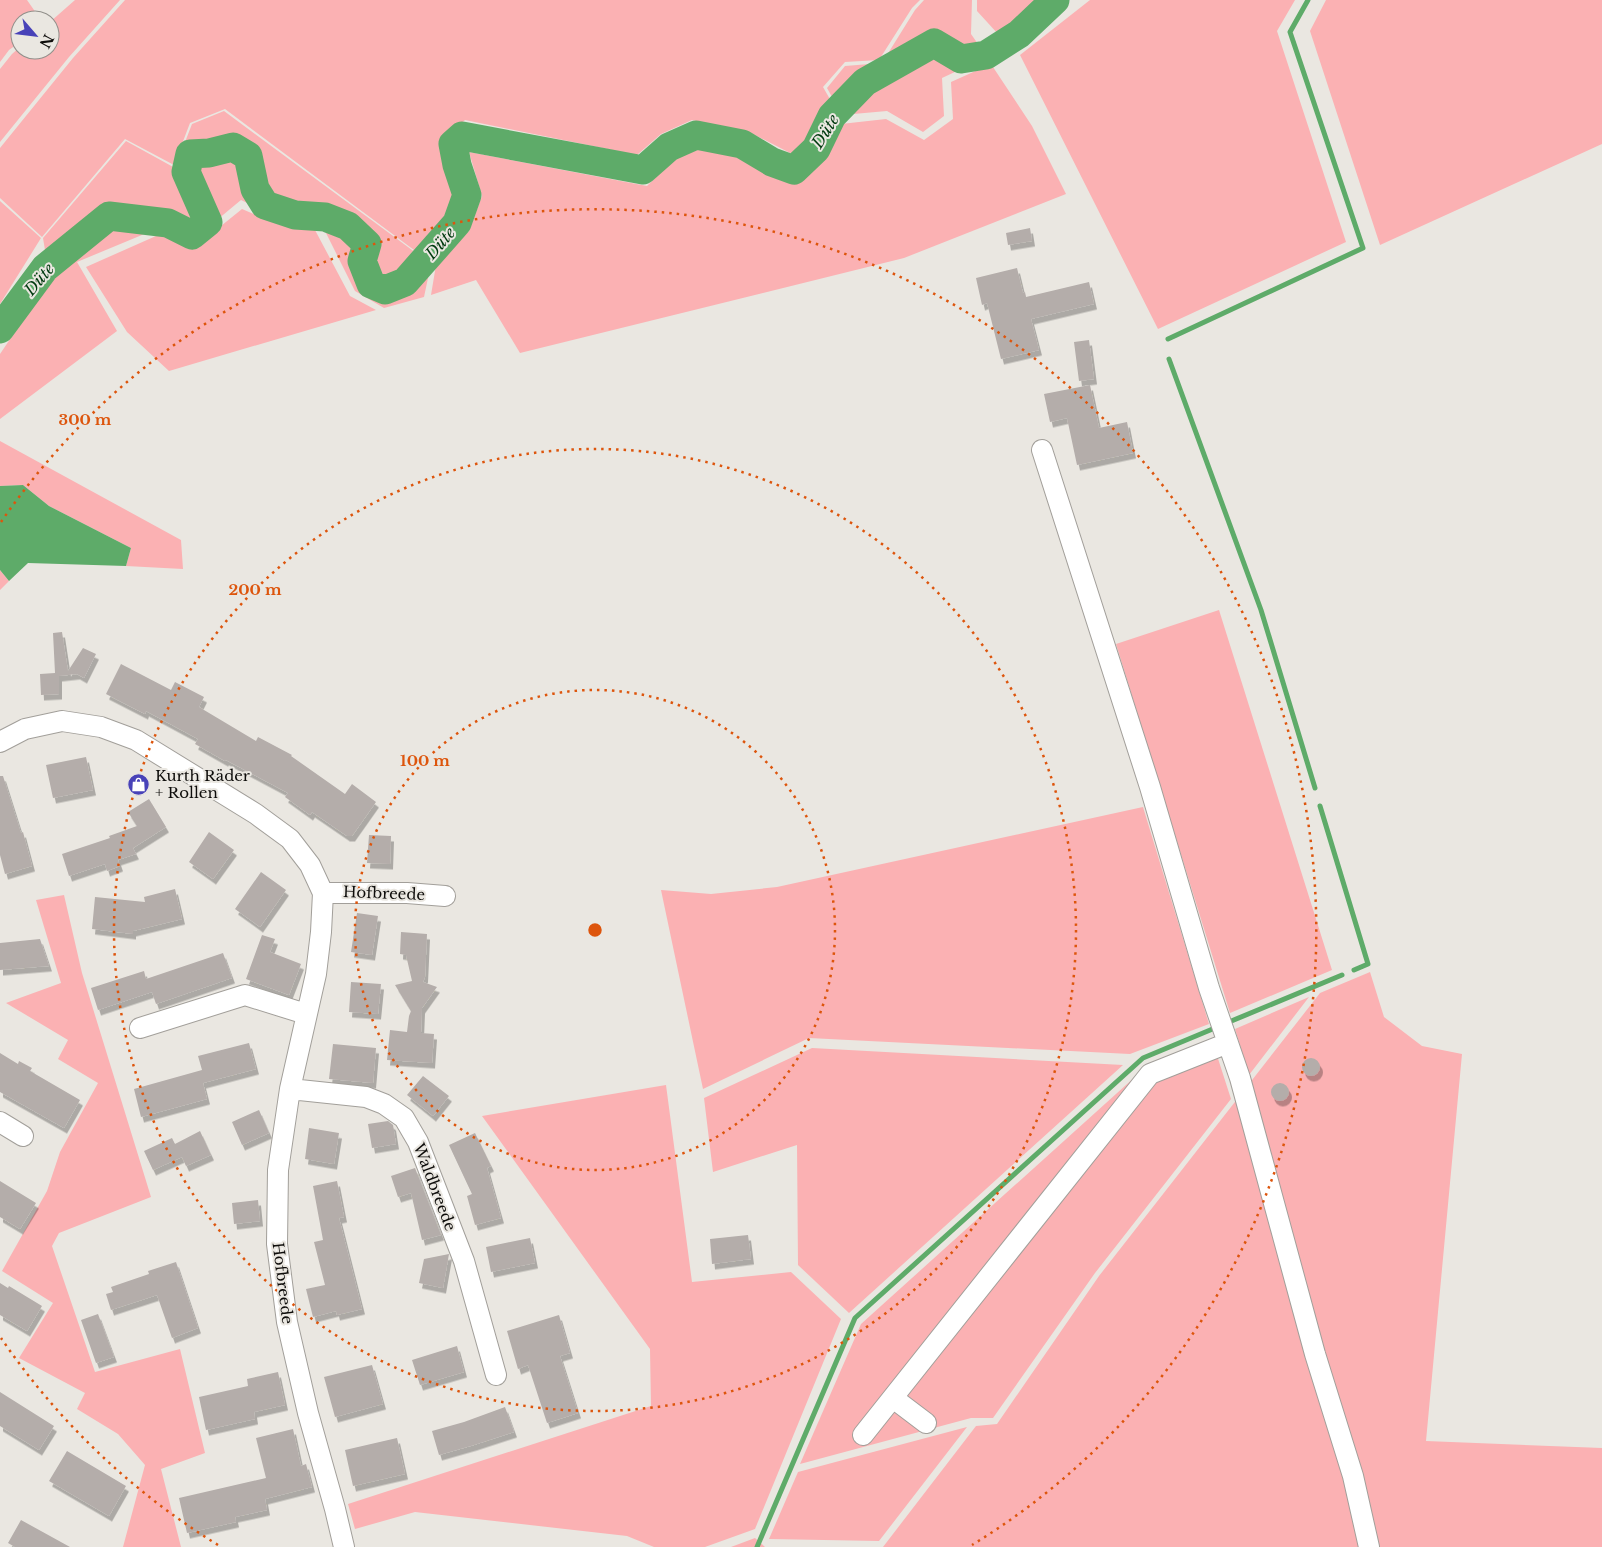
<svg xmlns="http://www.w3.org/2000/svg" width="1602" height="1547" font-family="'Libre Baskerville',serif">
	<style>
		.green { fill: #fbb1b3 }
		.water { fill: #5eab69 }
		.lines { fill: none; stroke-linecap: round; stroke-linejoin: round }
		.stream { stroke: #5eab69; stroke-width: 5 }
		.river { stroke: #5eab69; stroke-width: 29 }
		.building { fill: #b4adaa; filter: url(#shadow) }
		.minor-casing { stroke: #a29f9a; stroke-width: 22 }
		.minor { stroke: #fff; stroke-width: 20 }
		.ring { fill: none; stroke: #dd550c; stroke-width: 2.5; stroke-dasharray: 2.5 5 }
		.labels { text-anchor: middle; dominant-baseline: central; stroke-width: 4; stroke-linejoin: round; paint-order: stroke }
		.poi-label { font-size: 15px; fill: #0e0d0b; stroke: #eae7e1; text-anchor: start }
		.street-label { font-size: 15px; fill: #0e0d0b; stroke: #eae7e1 }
		.water-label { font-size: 16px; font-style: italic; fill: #003a0f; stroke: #eae7e1 }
		.centre { fill: #dd550c; stroke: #eae7e1; stroke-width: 2.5 }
		.ring-label { font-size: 15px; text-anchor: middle; font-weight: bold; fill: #dd550c; stroke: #eae7e1; stroke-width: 4; stroke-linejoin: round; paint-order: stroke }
	</style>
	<defs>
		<filter id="shadow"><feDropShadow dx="3" dy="5.5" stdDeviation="0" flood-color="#0004"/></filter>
	</defs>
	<rect width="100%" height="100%" fill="#eae7e1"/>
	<path class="green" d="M0 0H27L41 20H20V42L9 50 0 62Z
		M75 0H120L69 57 0 142V69L12 54 20 47V50H50V22Z
		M125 0H920L912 8 879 60 845 62 823 87 831 101 811 143 792 154 753 134 692 120 661 134 637 155 465 120 439 144 456 200 449 220 418 253 225 109 190 123 174 165 125 139 42 237 0 198V148L73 58Z
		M924 0H972L971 34 987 57 942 78 944 116 923 132 887 111 842 115 827 88 845 66 882 63 915 10Z
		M977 0H1041L998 34 977 11Z
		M1090 0H1295L1277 31 1346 242 1158 329 1020 55Z
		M1326 0H1602V144L1380 245 1310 31Z
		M991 64 1032 126 1066 194 904 258 520 353 476 280 431 295 436 265 469 231 482 196 469 152 647 186 675 158 700 149 738 156 765 172 795 184 826 155 841 124 886 119 924 140 953 119 951 82Z
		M224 111 431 264 424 297 384 308 355 291 321 223 281 219 241 200 194 239 166 225 77 262 117 331 0 419V354L50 280 43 238 126 141 175 168 192 124Z
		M0 201 41 238 0 304Z
		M242 209 280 225 315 230 350 296 376 310 169 371 127 332 86 267 165 232 195 247Z
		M0 441 181 540 183 569 126 566 131 548 49 506 23 485 0 486Z
		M0 570 9 581 0 590Z
		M1219 610 1332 970 1230 1013 1116 644Z
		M1143 807 1209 1024 1130 1054 809 1038 703 1089 661 890 711 894 777 887Z
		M64 895 82 973 151 1197 59 1233 52 1246 95 1372 180 1349 205 1453 161 1469 181 1547H123L145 1465 118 1434 77 1409 85 1393 19 1358 53 1303 2 1271 47 1191 60 1152 98 1083 58 1059 68 1040 6 1003 61 983 36 900Z
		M1370 972 1384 1017 1422 1046 1462 1054 1426 1441 1602 1448V1547H883L976 1426 997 1424 1099 1276 1320 993Z
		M1309 997 1249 1075 1235 1029Z
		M1212 1040 1231 1099 1095 1273 993 1418H971L800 1464 861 1324 1147 1066Z
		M812 1048 1123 1065 849 1313 798 1265 797 1145 713 1172 704 1098Z
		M666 1085 692 1282 791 1272 841 1319 755 1529 705 1547H654L627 1536 415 1512 355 1529 348 1504 651 1406 650 1349 482 1116Z
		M967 1427 879 1541 769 1539 798 1472Z
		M755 1538 765 1547H731Z"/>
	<path class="water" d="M23 485 49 506 131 548 126 566 28 563 9 581 0 570V486Z"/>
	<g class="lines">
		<path class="stream" d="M1168 339 1363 248 1290 32 1308 0
			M1169 359 1261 610 1315 788
			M1320 806 1368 964 1354 970
			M1229 1022 1342 975
			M757 1547 855 1318 1143 1058 1215 1028"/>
		<path class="river" d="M0 329 45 268 109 216 168 223 192 235 208 222 186 172 190 154 209 153 233 147 248 156 255 189 265 205 295 215 325 217 348 226 367 244 362 261 371 284 385 290 405 282 457 223 467 195 457 165 453 144 462 136 643 170 669 147 696 135 742 144 772 162 794 170 816 149 832 116 865 82 934 43 961 59 986 55 1019 34 1055 0"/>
	</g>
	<path class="building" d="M1030 228 1032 241 1008 245 1006 233Z
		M1017 268 1023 293 1025 292 1026 297 1089 282 1094 304 1031 319 1039 350 1001 359 987 303 982 305 976 278Z
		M1089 340 1094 379 1079 381 1074 342Z
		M1090 385 1099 428 1127 422 1133 453 1077 465 1067 418 1050 422 1044 394Z
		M62 632 68 671 83 648 96 654 84 678 77 674 59 676V694L41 695 40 674 55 673 53 633Z
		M121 664 171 690 175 682 204 697 199 707 256 741 258 737 292 755 291 756 345 794 352 784 376 802 352 836H347L312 812 310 815 285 797 288 793 226 760 225 761 195 744 198 739 146 711 145 714 106 694Z
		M86 757 93 790 53 798 46 765Z
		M0 776H3L21 833 23 832 32 866 5 874 0 855Z
		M149 799 166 827 133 848 136 854 118 860 120 866 107 871 105 864 69 876 62 854 110 838 109 836 137 826 128 812Z
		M209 832 234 850 213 879 189 862Z
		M369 835 391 836 390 864 367 863Z
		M261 872 286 890 260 927 235 909Z
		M175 889 182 919 133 931V934L92 929 95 897 145 902 144 897Z
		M357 913 378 916 372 955 351 952Z
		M401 932 427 934 425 977 423 982 437 987 422 1008 421 1033 434 1034 432 1063 387 1060 390 1030 407 1032 409 1016 411 1011 395 985 412 981 406 955 400 954Z
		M262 935 275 939 270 952 301 964 289 995 246 979Z
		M40 939 49 966 0 970V943Z
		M223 953 232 978 156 1004 152 992 98 1010 91 988 144 971 146 979Z
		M351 982 381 984 378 1014 349 1012Z
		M249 1043 256 1069 203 1083 207 1099 141 1117 134 1089 202 1070 198 1056Z
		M333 1044 376 1048 373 1083 329 1079Z
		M0 1053 18 1064 19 1061 32 1068 30 1071 80 1100 64 1128 0 1092Z
		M1302 1067a9 9 0 1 1 18 0a9 9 0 1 1-18 0Z
		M423 1076 449 1096 433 1116 407 1095Z
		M1271 1092a9 9 0 1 1 18 0a9 9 0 1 1-18 0Z
		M259 1110 269 1133 242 1145 232 1122Z
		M388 1121 393 1125 396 1144 372 1148 368 1124Z
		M309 1128 339 1133 334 1164 305 1159Z
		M200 1131 211 1155 186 1166 182 1157 153 1170 144 1151 172 1138 175 1144Z
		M475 1133 491 1166 487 1168 501 1218 475 1225 467 1196 472 1194 449 1145Z
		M415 1168 441 1235 422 1240 411 1193 398 1197 391 1176Z
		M0 1181 36 1203 20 1229 0 1217Z
		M337 1181 344 1217 339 1218 362 1309 337 1315 336 1311 313 1317 306 1289 325 1285 314 1242 323 1240 313 1186Z
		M258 1200 260 1221 234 1224 232 1203Z
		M748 1235 751 1259 712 1264 710 1239Z
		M530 1238 535 1263 491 1272 486 1247Z
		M449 1254 443 1288 419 1283 424 1259Z
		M176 1262 198 1328 172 1338 157 1295 111 1310 106 1294 113 1292 111 1287 149 1274 148 1271Z
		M0 1283 8 1288 9 1286 42 1306 27 1331 0 1315Z
		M98 1314 114 1357 96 1363 81 1320Z
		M559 1315 570 1353 560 1356 578 1413 547 1423 528 1365 518 1369 507 1331Z
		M457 1346 464 1372 420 1385 412 1360Z
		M372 1365 383 1404 335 1417 324 1377Z
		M278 1372 285 1405 254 1412 255 1419 206 1430 199 1397 248 1386 247 1379Z
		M0 1392 54 1426 39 1450 0 1426Z
		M505 1407 514 1432 474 1445 439 1455 432 1431 464 1422Z
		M293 1429 301 1466 306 1464 312 1487 265 1499 267 1510 235 1517 236 1522 187 1533 179 1498 266 1478 256 1438Z
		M397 1438 405 1474 353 1486 345 1450Z
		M67 1451 126 1486 109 1516 49 1481Z
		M21 1520 70 1547H15L8 1543Z"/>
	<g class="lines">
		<defs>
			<path id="minor" d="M1042 450 1150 787 1209 988 1240 1078 1315 1354 1353 1476 1369 1547
				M0 742 25 729 62 721 101 727 136 740 256 814 290 839 310 865 323 893 321 932 316 974 290 1089 278 1170 277 1244 287 1322 308 1413 335 1509 344 1547
				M323 893H407L445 896
				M140 1028 245 995 306 1014
				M290 1089 366 1097 384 1104 404 1118 418 1142 464 1261 496 1375
				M0 1122 23 1136
				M893 1398 926 1423
				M863 1435 1150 1074 1228 1043"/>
		</defs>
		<use href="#minor" class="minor-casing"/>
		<use href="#minor" class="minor"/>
	</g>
	<g class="ring">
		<circle cx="595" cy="930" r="240"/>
		<circle cx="595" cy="930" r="481"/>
		<path d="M218 1545A721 721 0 0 1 1 1338M1 522A721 721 0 1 1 972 1545"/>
	</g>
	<defs>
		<symbol id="shop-disc" viewBox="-11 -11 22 22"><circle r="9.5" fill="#4842b8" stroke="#eae7e1"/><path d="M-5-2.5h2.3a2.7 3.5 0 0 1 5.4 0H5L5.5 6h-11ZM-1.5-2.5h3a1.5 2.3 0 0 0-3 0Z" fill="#fff"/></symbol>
	</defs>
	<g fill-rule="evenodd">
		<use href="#shop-disc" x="126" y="772" width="25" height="25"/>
	</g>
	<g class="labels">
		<g class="poi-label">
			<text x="155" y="775">Kurth Räder<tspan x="155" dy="17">+ Rollen</tspan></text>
		</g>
		<g class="street-label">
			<text transform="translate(384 893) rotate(2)">Hofbreede</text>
			<text transform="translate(435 1187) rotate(69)">Waldbreede</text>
			<text transform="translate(283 1283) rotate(83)">Hofbreede</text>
		</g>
		<g class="water-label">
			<text transform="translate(825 131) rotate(-58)">Düte</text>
			<text transform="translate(440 243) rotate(-49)">Düte</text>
			<text transform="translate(39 279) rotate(-50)">Düte</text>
		</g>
	</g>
	<circle cx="595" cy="930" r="8" class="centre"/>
	<g class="ring-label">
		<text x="85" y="425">300 m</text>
		<text x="255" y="595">200 m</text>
		<text x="425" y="766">100 m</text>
	</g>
	<g transform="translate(35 35) rotate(118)"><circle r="24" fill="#eae7e1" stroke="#92908b"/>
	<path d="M0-4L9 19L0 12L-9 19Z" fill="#4842b8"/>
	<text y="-8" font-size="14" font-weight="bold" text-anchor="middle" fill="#0e0d0b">N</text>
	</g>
</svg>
